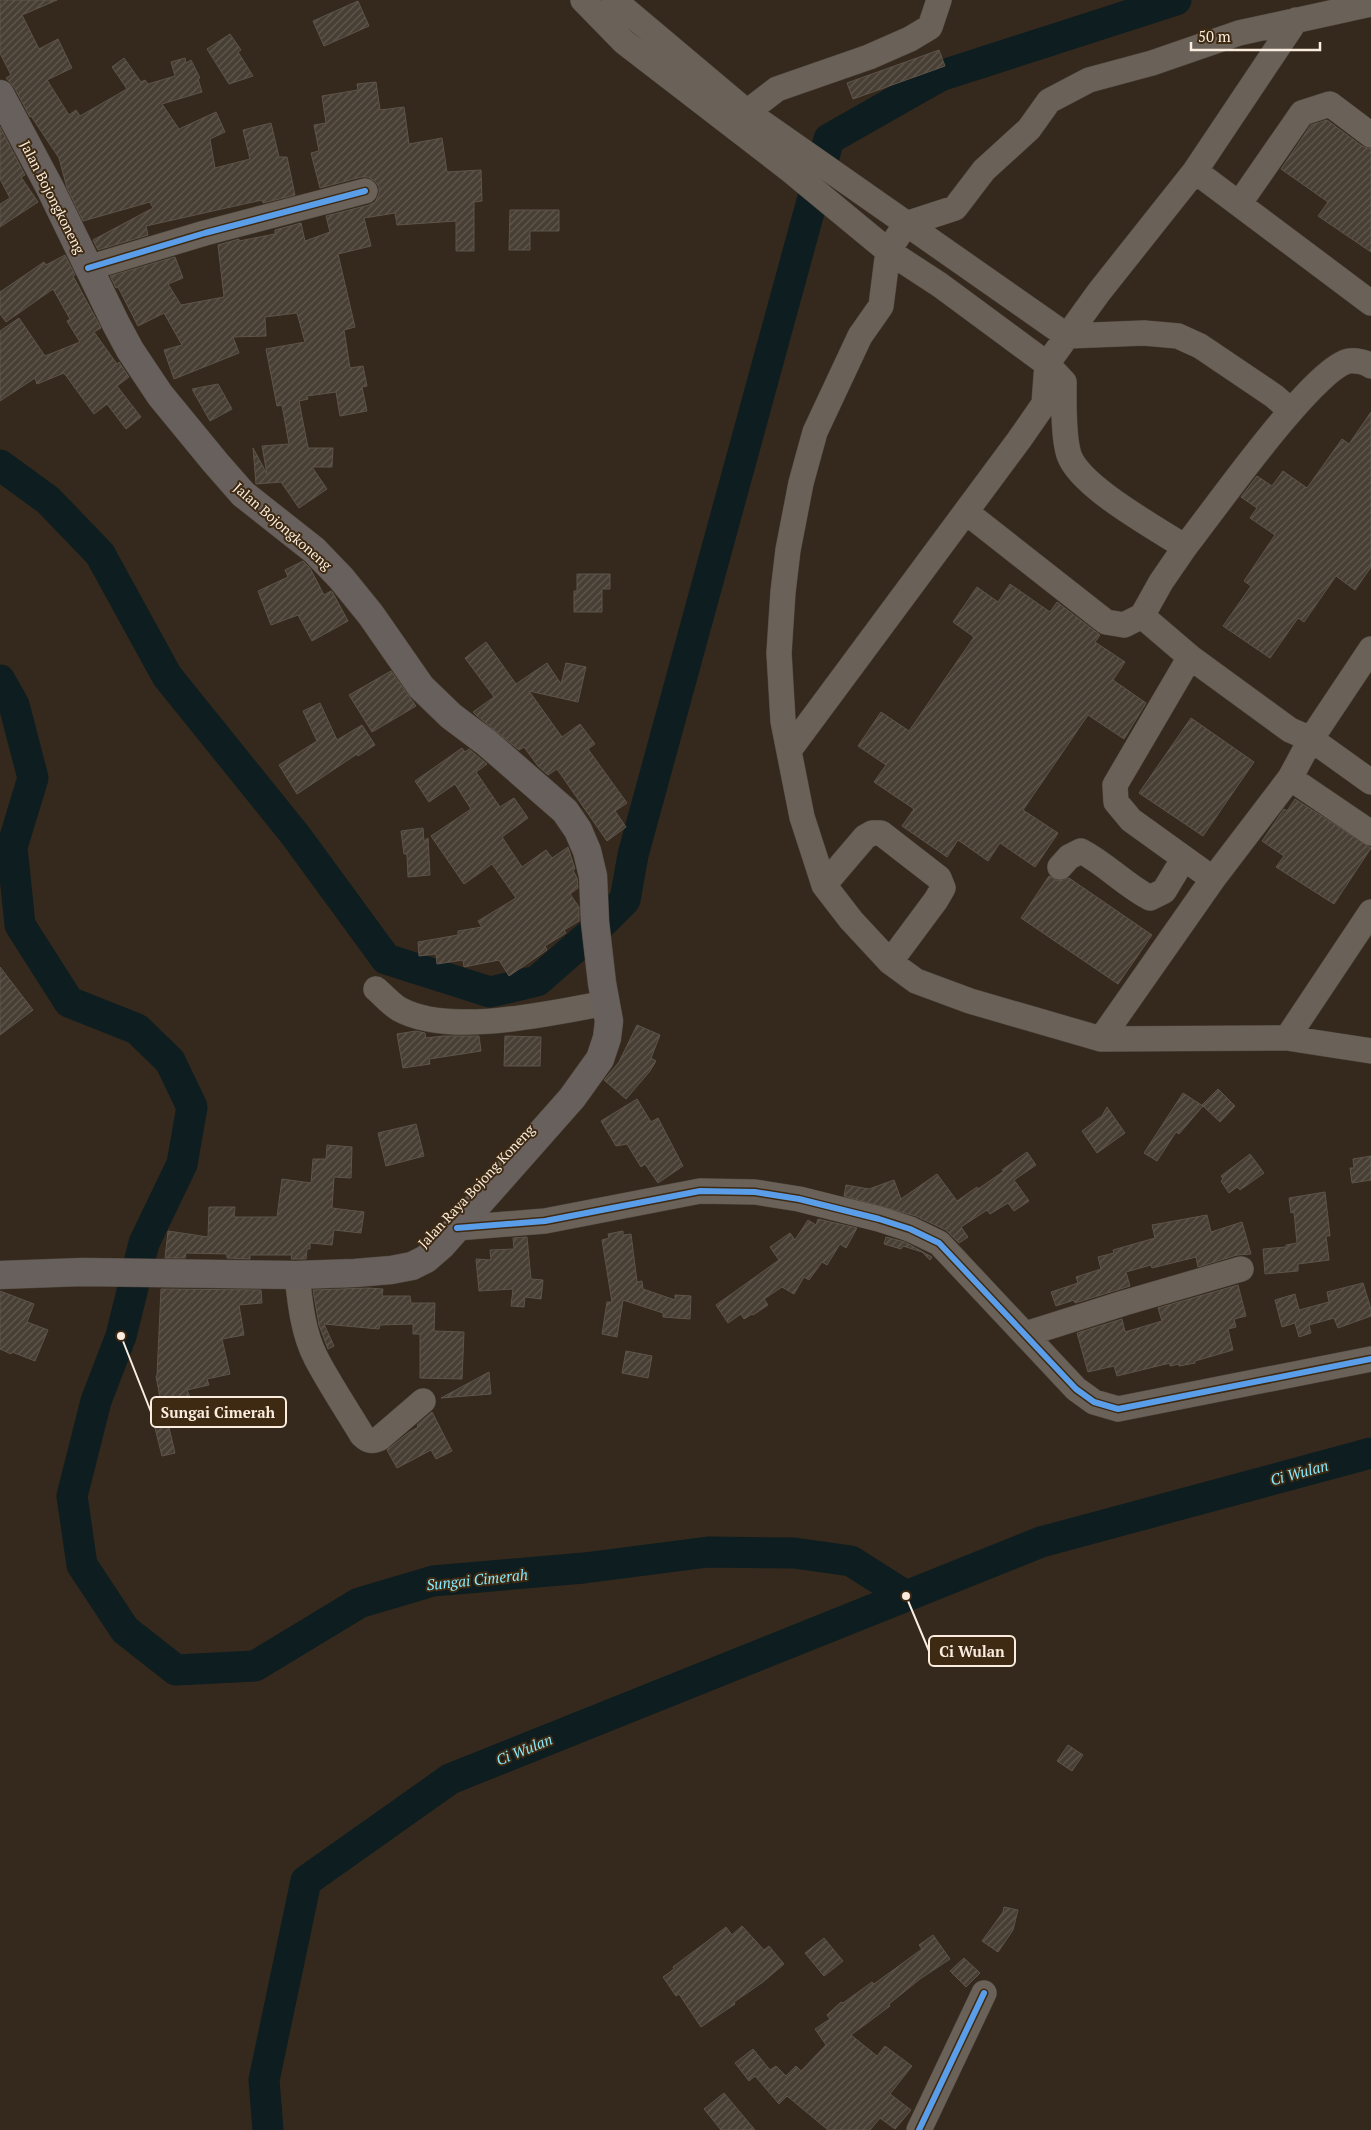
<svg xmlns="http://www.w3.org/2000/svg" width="1371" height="2130" font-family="'PT Serif',serif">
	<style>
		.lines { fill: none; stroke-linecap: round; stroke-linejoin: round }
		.river { stroke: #0d1d20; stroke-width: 31 }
		.building { fill: url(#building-hatch); stroke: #5e544a }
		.minor-casing { stroke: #50463c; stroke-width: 26 }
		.major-casing { stroke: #50463c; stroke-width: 29 }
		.minor { stroke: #6a6259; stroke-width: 25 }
		.major { stroke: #68605d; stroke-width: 28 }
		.cycleway-casing { stroke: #3e2a12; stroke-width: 9 }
		.cycleway { stroke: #5a9eea; stroke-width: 6 }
		.labels { text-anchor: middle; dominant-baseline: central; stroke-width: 4; stroke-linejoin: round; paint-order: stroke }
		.street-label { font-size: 14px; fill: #faeddf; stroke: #3e2a12 }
		.water-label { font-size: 15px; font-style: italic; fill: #88e9fc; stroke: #3e2a12 }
		.leader { fill: none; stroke: #faeddf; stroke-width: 2 }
		.callout-dot { fill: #faeddf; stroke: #3e2a12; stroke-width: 2 }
		.callout { fill: #3e2a12; stroke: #faeddf; stroke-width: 2 }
		.callout-label { font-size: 15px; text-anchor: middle; font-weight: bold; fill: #faeddf }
	</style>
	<defs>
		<pattern id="building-hatch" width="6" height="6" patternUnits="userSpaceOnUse" patternTransform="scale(1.25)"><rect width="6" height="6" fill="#473e34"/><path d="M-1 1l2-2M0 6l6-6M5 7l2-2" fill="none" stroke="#625a51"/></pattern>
	</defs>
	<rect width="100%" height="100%" fill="#34291c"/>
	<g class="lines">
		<path class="river" d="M0 465 48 500 100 554 167 676 296 836 386 959 490 992 537 981 593 932 625 900 633 855 829 139 940 76 1176 0
			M0 680 14 705 33 778 12 847 20 925 69 1002 137 1029 170 1061 192 1107 182 1164 144 1243 121 1336 96 1401 72 1496 82 1565 125 1630 176 1670 255 1666 359 1603 433 1581 584 1568 708 1552 794 1553 851 1561 906 1596
			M268 2130 264 2080 306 1881 450 1779 1041 1542 1371 1453"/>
	</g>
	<path class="building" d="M0 0H57L22 15 39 49 58 39 72 68 47 80 69 115 76 110 80 116 127 89 112 67 124 58 141 82 145 80 148 84 175 76 171 62 185 58 186 63 191 60 200 78 198 79 202 92 162 104 179 129 216 112 225 132 210 139 215 168 250 159 243 130 271 123 279 157H287L295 195 263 203 262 200 146 226 148 235 98 250 93 240 153 208 150 202 83 221 67 188 59 158 31 116 30 117 14 87 6 78 11 75 0 53Z
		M358 1 369 26 324 46 313 21Z
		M230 34 241 50 238 52 253 76 229 84 207 49Z
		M939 50 945 66 853 99 847 83Z
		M376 82 380 110 404 107 409 144 442 138 447 172 481 170 482 201 474 202V251H456V221L397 225 395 213 364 218 371 246 338 254 355 327 344 330 350 368 363 366 367 386 362 387 367 411 340 416 336 392 307 396 308 399 299 401 308 448H333L332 467H312L327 489 299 508 281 482 256 484 253 448 267 474 262 446 289 444 282 405 277 406 266 349 305 342 297 313 265 317 266 336 233 337 239 353 174 379 164 350 182 345 164 313 138 326 118 287 116 288 110 276 175 257 183 278 168 284 181 305 224 297 218 245 239 239V241L275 234V230L301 223 305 241 330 232 326 216 369 205 375 202 379 194V187L375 181 368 177H361L320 188 311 153 319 151 314 125 326 123 322 96 358 90 357 84Z
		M1327 120 1362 146 1371 149V252L1318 216 1328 202 1281 169 1311 125Z
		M0 127 25 175 21 177 38 202 0 227V204L10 198 0 179Z
		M510 210H559V231H530V250H509Z
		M65 255 75 275 73 276 101 328 94 332 117 364 119 362 129 377 117 386 141 417 126 429 107 404 94 414 64 373 37 384 35 378 0 401V331L19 318 45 356 80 342 67 321 70 319 53 289 6 322 0 314V292L44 262 46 265Z
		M218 384 232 409 210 421 192 389Z
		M1371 412V567L1355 590 1336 576 1304 622 1298 618 1270 658 1223 626 1251 586 1244 581 1275 535 1250 518 1257 508 1241 497 1257 476 1272 486 1283 471 1307 488 1342 439 1349 444Z
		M303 561 310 568 324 595 331 591 333 593 348 621 312 641 298 615 271 625 258 591 288 577 285 570Z
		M577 574H610V589H602V612H574V591H577Z
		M1010 584 1050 612 1057 602 1100 635 1095 642 1125 662 1113 680 1146 703 1124 739 1088 715 1023 810 1058 833 1035 867 1000 843 988 861 958 840 947 857 902 826 914 809 874 782 886 765 858 746 881 712 909 731 974 637 953 622 977 587 998 602Z
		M486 642 516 684 547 663 561 684 566 663 586 667 578 702 529 691 562 737 580 724 595 744 588 749 627 803 615 811 626 827 607 841 557 769 548 775 538 766 524 747 519 750 476 715 473 712 494 697 465 658Z
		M391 671 416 706 372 732 349 695Z
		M320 703 337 740 362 725 375 745 358 756 357 754 297 794 279 765 317 741 303 711Z
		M1191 718 1254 762 1203 836 1139 793Z
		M462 748 465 752 469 749 487 764 476 772 500 807 514 798 528 818 502 837 522 867 546 850 552 858 568 847 575 869 573 870 577 878 578 888 570 894 579 907V921L564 930 566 933 545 946 547 950 509 976 499 960 464 967 463 960 437 964 436 954 419 956 418 942 458 935V931L482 927 478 921 516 898 492 864 464 884 431 836 471 809 455 784 429 802 415 781Z
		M1295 799 1371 848 1334 904 1276 867 1284 856 1262 841 1284 809 1287 811Z
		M423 828 424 841 428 838 430 875 408 877 407 854H404L401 831Z
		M1049 876 1058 881 1069 878 1152 935 1118 984 1021 918Z
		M0 967 33 1010 0 1035Z
		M637 1025 660 1035 651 1058 656 1061 650 1071 626 1099 604 1080 619 1062Z
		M416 1031 425 1033 426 1038 443 1036H479L481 1051 429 1059 430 1064 403 1068 397 1034Z
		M505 1036 541 1037 540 1066H504Z
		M1218 1089 1235 1106 1220 1122 1203 1106 1179 1134 1176 1132 1157 1161 1144 1153 1183 1093 1203 1106 1202 1105Z
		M637 1099 651 1122 658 1118 683 1166 658 1183 645 1164 641 1167 627 1144 616 1146 601 1121Z
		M1107 1107 1125 1133 1097 1153 1082 1131 1102 1116Z
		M416 1124 424 1156 386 1166 378 1133Z
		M327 1145 352 1147 351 1178 334 1177 332 1208 364 1212 361 1233 334 1230 332 1245 310 1243V1249H307L306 1259H291L292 1255H250V1259L227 1258V1254L186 1253 185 1258H165L168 1231 208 1237 209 1207H235L234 1217H277L282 1179 311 1183 313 1159H326Z
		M1027 1152 1036 1165 1014 1180 1029 1201 1014 1211 1008 1203 990 1214 987 1210 961 1227 968 1237 959 1243 946 1230 916 1216 844 1196 846 1185 869 1189 894 1180 901 1199 937 1174 957 1201 977 1187 978 1189 1004 1171 1002 1170Z
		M1250 1154 1264 1173 1240 1190 1237 1187 1229 1193 1221 1181 1223 1179 1221 1176Z
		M1371 1156V1180L1352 1183 1350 1168H1354L1353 1159Z
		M1325 1192 1330 1236H1326L1329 1260 1298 1264V1271L1265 1274 1263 1249 1286 1247V1245L1297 1243 1294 1212 1291 1213 1289 1198Z
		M1207 1215 1211 1232 1242 1222 1251 1254 1237 1255 1198 1267 1196 1257 1152 1268 1151 1265 1126 1272 1130 1286 1075 1303 1074 1300 1056 1306 1051 1292 1078 1283 1076 1277 1101 1269 1098 1257 1114 1253 1113 1250 1155 1238 1152 1225Z
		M818 1219 857 1228 846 1248 840 1244 827 1265 822 1262 809 1280 804 1277 794 1294 782 1287 764 1299 768 1305 753 1315 752 1314 744 1319 741 1314 728 1323 716 1305 779 1260 770 1247 790 1233 795 1240 808 1220 816 1225Z
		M623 1231V1235L631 1234 637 1282 642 1281 643 1289 675 1300V1295L691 1296 690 1319 663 1317V1313L623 1300 617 1337 602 1334 607 1302H612L602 1240 609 1238 608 1234Z
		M527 1237 531 1279 543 1280 541 1299 525 1297 524 1307 511 1306 513 1289 479 1291 476 1259 491 1260 490 1250 514 1249 513 1238Z
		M886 1237 905 1242 932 1257 930 1260 922 1252 903 1246 901 1249 884 1244Z
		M1363 1283 1371 1309V1316L1338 1328 1334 1318 1309 1325 1311 1333 1299 1337 1295 1323 1282 1327 1275 1300 1295 1294 1299 1310 1329 1302 1327 1292Z
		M1238 1285 1246 1316 1234 1319 1236 1327 1228 1329 1233 1350 1195 1361V1363L1179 1366V1364L1170 1366V1363L1117 1376 1114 1366 1088 1372 1077 1333 1122 1319 1125 1332 1162 1321 1158 1308Z
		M368 1288 383 1289 382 1296H410L411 1303H435L434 1331 464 1332 462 1379 420 1378V1334H413V1324L380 1325 379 1329 324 1324 334 1346 328 1349 319 1325 313 1290Z
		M161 1289 261 1290 262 1303 239 1305 244 1335 222 1339 230 1374 207 1379 209 1385 187 1390 194 1406 167 1419 175 1453 162 1456 150 1408 161 1403 156 1376H157Z
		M0 1291 34 1304 27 1322 48 1330 35 1361 12 1352 11 1354 0 1349Z
		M626 1351 652 1356 648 1378 622 1373Z
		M489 1372 491 1394 441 1398Z
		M432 1412 452 1451 436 1459 431 1450 397 1468 387 1450 408 1433 418 1427 417 1425Z
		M1068 1745 1083 1755 1072 1771 1057 1761Z
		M1004 1907 1018 1910 1013 1930 998 1952 982 1941 1003 1912Z
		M742 1926 764 1950 769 1946 784 1964 763 1982 734 2002 735 2004 701 2027 679 1994 676 1996 663 1977 674 1969 673 1967 726 1927 732 1935Z
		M933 1935 950 1959 920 1979 889 2004 890 2006 851 2035 877 2056 885 2046 912 2066 890 2094 911 2110 895 2129 880 2118 870 2130H828L787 2096 779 2104 755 2076 749 2081 735 2063 753 2049 770 2070 776 2066 786 2076 796 2066 801 2071 826 2045 815 2029 830 2019 827 2015 841 2002 843 2003 872 1982 874 1984 922 1949 919 1945Z
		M824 1938 843 1961 824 1976 805 1953Z
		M964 1958 980 1973 966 1987 950 1971Z
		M724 2093 755 2130H721L704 2109Z"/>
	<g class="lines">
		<defs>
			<path id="minor" d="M583 0 624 42 790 170 888 251 940 285 1047 364 1064 382C1064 401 1063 437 1069 455 1080 487 1156 528 1185 547L1161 582 1142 616 1190 657 1290 730 1311 739 1371 782
				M614 0 747 112 1067 336 1144 333 1178 336 1200 346 1274 396 1290 410
				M1371 4 1239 33 1152 63 1089 80 1049 101 1029 129 984 170 955 208 906 224 888 251 881 306 860 336 815 432 801 483 788 550 783 592 779 653 783 721 802 817 824 885 851 920 890 962 916 981 970 1001 1101 1039 1287 1038 1371 1051
				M737 124 747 112 777 89 869 57 910 39 930 27 939 0
				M1195 171 1371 303
				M1239 204 1302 113 1330 104 1371 135
				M88 268 205 233 365 191
				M966 512 1106 622 1124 625 1142 616
				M1185 547C1212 513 1314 367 1349 361 1355 360 1366 362 1371 366
				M1190 657 1115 785 1116 802 1131 820 1213 879
				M790 749 1019 440 1044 404 1047 364 1099 292 1195 171 1296 20
				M1290 778 1371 833
				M1060 867 1069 857 1081 851C1106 864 1125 885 1150 898L1164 891 1184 858
				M824 885 865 837 872 833H881L939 878 943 888 936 900 890 962
				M376 989C383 995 391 1004 399 1009 450 1037 550 1013 606 1003
				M1287 1038 1371 912
				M1101 1039 1213 879 1290 778 1311 739 1371 649
				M457 1228 545 1221 700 1191 755 1192 799 1199 879 1219 910 1229 939 1243 1076 1389 1094 1402 1118 1409 1371 1359
				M297 1275C300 1303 303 1333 316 1358 329 1383 347 1410 362 1435 368 1441 372 1442 380 1438L423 1401
				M1026 1334 1124 1303 1241 1269
				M919 2130 984 1993"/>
			<path id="major" d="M0 94 50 188 116 324 130 350 160 395 215 462 243 494 314 550 341 578 371 615 421 687 451 716 487 743 565 811 578 830 587 851 593 876 595 922 602 983 609 1021 607 1038 600 1059 572 1098 442 1245 426 1259 412 1266 391 1270 355 1273 297 1275 82 1272 0 1275"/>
		</defs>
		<use href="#minor" class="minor-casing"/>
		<use href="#major" class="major-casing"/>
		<use href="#minor" class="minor"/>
		<use href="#major" class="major"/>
		<defs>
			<path id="cycleway" d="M88 268 205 233 365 191
				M457 1228 545 1221 700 1191 755 1192 799 1199 879 1219 910 1229 939 1243 1076 1389 1094 1402 1118 1409 1371 1359
				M919 2130 984 1993"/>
		</defs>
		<use href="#cycleway" class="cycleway-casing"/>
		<use href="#cycleway" class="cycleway"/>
	</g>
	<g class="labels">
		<g class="street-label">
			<text transform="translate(53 197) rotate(63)">Jalan Bojongkoneng</text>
			<text transform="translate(283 526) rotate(41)">Jalan Bojongkoneng</text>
			<text transform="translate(476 1186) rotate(-47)">Jalan Raya Bojong Koneng</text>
		</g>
		<g class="water-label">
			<text transform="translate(1299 1472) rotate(-15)">Ci Wulan</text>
			<text transform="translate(477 1579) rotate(-6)">Sungai Cimerah</text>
			<text transform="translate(524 1749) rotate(-22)">Ci Wulan</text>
		</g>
	</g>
	<path class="leader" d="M121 1336L151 1412M906 1596L929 1651"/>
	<g class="callout-dot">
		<circle cx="121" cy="1336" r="5"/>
		<circle cx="906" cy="1596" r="5"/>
	</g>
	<g class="callout">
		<rect x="151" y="1397" width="135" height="30" rx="5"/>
		<rect x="929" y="1636" width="86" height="30" rx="5"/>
	</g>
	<g class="callout-label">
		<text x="218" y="1418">Sungai Cimerah</text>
		<text x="972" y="1657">Ci Wulan</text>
	</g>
	<path d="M1191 42v8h129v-8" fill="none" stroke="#faeddf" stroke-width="2.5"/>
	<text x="1198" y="42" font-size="15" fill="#faeddf" stroke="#3e2a12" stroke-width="4" paint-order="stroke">50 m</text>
</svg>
